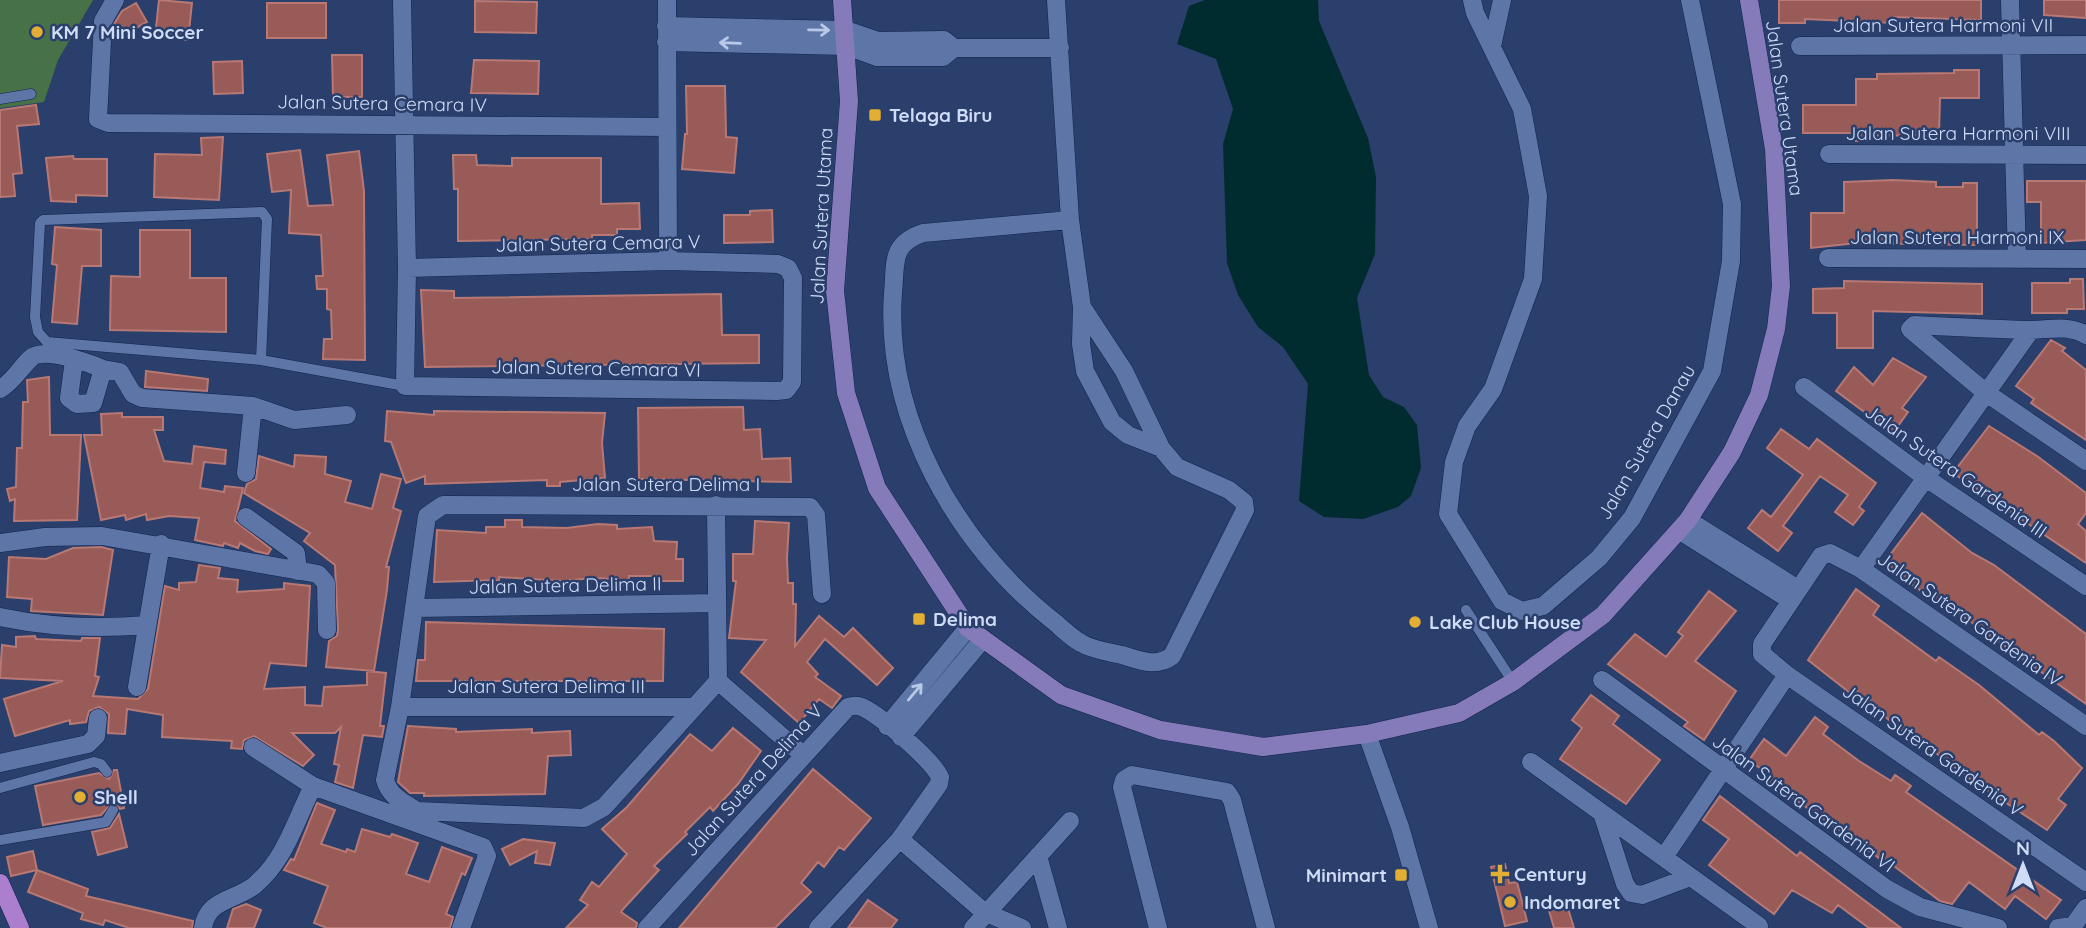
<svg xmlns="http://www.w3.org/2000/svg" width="2086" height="928" font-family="Quicksand,sans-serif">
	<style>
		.green { fill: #477146 }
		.water { fill: #002c30 }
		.building { fill: #985b58; stroke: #b87874; stroke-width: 2 }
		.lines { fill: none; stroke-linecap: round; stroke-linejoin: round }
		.lane-casing { stroke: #12244e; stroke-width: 11 }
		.street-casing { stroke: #12244e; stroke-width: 19 }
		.secondary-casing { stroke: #12244e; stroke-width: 19 }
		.primary-casing { stroke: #12244e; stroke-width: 19 }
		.lane { stroke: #5e76a7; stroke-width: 10 }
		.street { stroke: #5e76a7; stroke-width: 18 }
		.secondary { stroke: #857aba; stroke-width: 18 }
		.primary { stroke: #ab7fcd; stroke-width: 18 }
		.oneway { stroke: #b8c8e7 }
		.poi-dot { fill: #e3ae34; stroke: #2a3f6b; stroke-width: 2.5 }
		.labels { text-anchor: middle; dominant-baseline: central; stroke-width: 5; stroke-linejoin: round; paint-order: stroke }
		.street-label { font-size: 19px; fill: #cedcf7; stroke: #2a3f6b }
		.poi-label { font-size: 19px; font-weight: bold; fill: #cedcf7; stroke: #2a3f6b; text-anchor: start }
	</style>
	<rect width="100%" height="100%" fill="#2a3f6b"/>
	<path class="green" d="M0 0H93L58 60 44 102 0 108Z"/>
	<path class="water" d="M1205 0H1318L1319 21 1368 138 1376 177 1375 254 1357 298 1369 375 1383 397 1404 407 1417 425 1421 468 1411 496 1398 507 1363 519 1324 517 1299 501 1308 384 1283 347 1258 327 1238 295 1227 263 1223 144 1233 109 1216 59 1177 44 1189 6Z"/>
	<path class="building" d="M159 0 192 3 188 40 155 37Z
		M1779 0H1981V20L1894 17V23L1805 19V23H1779Z
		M2044 0H2086V18L2044 15Z
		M475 1 537 2 536 33 475 32Z
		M136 3 147 22 121 36 114 24 122 11Z
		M267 3H326V38H267Z
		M332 55H362V97H333Z
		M474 60 539 61 538 94 471 93Z
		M242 61 243 93 214 94 213 62Z
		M1954 70H1979V98H1940L1939 135 1869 136V141H1856V133H1803V105H1856V79H1877V74L1954 73Z
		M686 86H725L726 137 737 138 734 173 682 169 685 134H687Z
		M36 105 39 124 17 126 22 173 13 174 15 196 0 197V110Z
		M223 137 219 200 154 197 155 154 202 155 201 138Z
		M300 150 308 206 333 205 327 155 359 151 364 191 365 360 323 359 324 339H332L331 310 327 309V289H317L316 276H323L321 235 289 233 291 190 272 192 267 154Z
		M453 155H476L477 165 512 166V158H601V204L639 203 640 229H617V235H592V239L458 241V189H454Z
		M73 156 74 159H107V196L76 195V202L51 201 46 158Z
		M1893 180 1936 182V187H1963V183H1977V245L1857 243 1811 248V213H1844V182Z
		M2027 181H2086V240L2041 243V202H2027Z
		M772 210 773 242 724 243V215H750V211Z
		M55 227 101 230V266H82L77 324 52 322 57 265 52 264Z
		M140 230H190V278H226V332L110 330 111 276 140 277Z
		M2070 279H2083L2084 309H2067V313H2032V283H2070Z
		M1844 281 1982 284V314L1873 311V348H1837V313H1813V289L1844 288Z
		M421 290 454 291V298L721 294 722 335H759V363L425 367Z
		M2051 340 2065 348 2062 351 2086 370V440L2031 403 2034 399 2016 386Z
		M1893 358 1926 377 1902 408 1908 412 1893 433 1836 391 1854 367 1873 385Z
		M146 371 208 379 207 391 145 387Z
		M49 377 50 435H81L77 520 14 521 15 499 10 501 7 489 16 487 17 448H22L23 402H28L27 380Z
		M743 407 744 430 760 429 762 459 790 458 791 482 639 479 638 408Z
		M387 411 434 415V411L605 413 602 443 605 478 560 482V486H547V480L425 484V476L406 483 391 442 385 441Z
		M122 413V417H163V430H154L164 461 192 464 194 446 226 450 225 464 204 462 200 488 224 492 225 486 243 488 235 521 271 549 268 554 255 551 240 543 238 548 224 543 223 546 195 540 199 518 169 516 147 520 146 514 126 520 125 515 101 520 84 435H102L101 414Z
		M1989 426 2037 456 2086 493V513L2078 524 2086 531V563L1953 473Z
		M1781 429 1809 449 1817 439 1876 483 1859 507 1864 511 1853 525 1835 512 1848 495 1820 476 1783 526 1792 533 1778 551 1748 528 1762 510 1771 517 1803 475 1767 448Z
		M295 455 326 457 325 474 351 481 345 502 372 509 381 474 401 479 393 508 401 511 386 567H389L387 590 374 671 326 667 329 641 337 636 338 630 335 565 304 541 310 533 244 493 247 484 256 479 259 456 294 467Z
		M1922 513 1972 553 1994 565 2086 634V704L1950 607 1934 600 1883 564Z
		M505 520H522V527L567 528 598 524 617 525V529L652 527 654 541 677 542 676 559H683V581H655V576H629V585H615L616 579 592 578 563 581 499 577V580L434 582 437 530 486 533V527H505Z
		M755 521 789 523 787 558 788 583H793V604H796L795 646 819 616 844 637 853 628 893 668 877 685 825 639 807 662 818 674 815 677 841 696 832 708 819 699 799 723 741 672 766 640 729 638 736 581H733V554H753Z
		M101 547 113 550 103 615 31 611 32 599 7 597 9 557 46 559 73 548Z
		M199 565 220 568 218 578 238 580 237 592 284 589V583L310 586 306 666 270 663 264 689 305 687V705L322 706 324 687 367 685V671L386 673 380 726H384L382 737 363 735 353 788 335 782 339 765 334 764 341 727 335 733H292L314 755 303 766 254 736 244 740 242 749 231 748 232 741 162 737 163 715 127 709 125 734 108 733 109 714 99 707 89 711 86 722 70 724V720L15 736 4 699 63 681 0 678 2 645 16 647V637L35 636 36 639 81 641 82 638H100L95 676 99 677 93 696 138 699 148 689 165 586 179 590V583L196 582Z
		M1856 589 1879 606 1873 615 1936 661 1939 657 1979 685 2039 735 2042 732 2054 741 2082 768 2058 799 2066 805 2047 830 1970 779 1907 731 1905 733 1878 711 1880 709 1854 689 1850 693 1808 660Z
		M1709 591 1736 611 1695 661 1736 691 1704 740 1684 726 1688 722 1608 664 1635 634 1666 657 1683 636 1678 632Z
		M426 622 664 629 663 681H416L418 660H425Z
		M1591 695 1619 716 1613 724 1660 760 1626 804 1560 759 1582 728 1572 720Z
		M1815 717 1828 727 1823 734 1859 761 1891 781 1895 775 1911 786 1906 792 2061 900 2046 919 2015 896 2005 909 1969 882 1952 904 1940 901 1882 857 1880 859 1868 850 1870 847 1850 832 1847 835 1778 788 1766 779 1769 775 1749 760 1764 739 1786 756Z
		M408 726 456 729V732L532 729V733L570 731 571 755 548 756 545 794 424 796V793H410L398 782Z
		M733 728 761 751 738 784 713 811 710 807 685 832 687 834 654 866 659 870 625 907 621 912 637 923 636 928H566L588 905 580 900 592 882 599 887 627 854 602 829 627 807 690 734 712 751Z
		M813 769 871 818 844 850 839 847 824 867 818 862 801 883 811 892 775 928H679Z
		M114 770H117L124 808 120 809 112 803 101 815 43 825 35 786 99 773 109 779Z
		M1720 796 1797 856 1800 852 1901 928H1869L1838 905 1832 913 1792 890 1774 914 1748 895 1709 865 1729 839 1703 820Z
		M317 803 335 810 321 844 346 852 347 849 355 852 362 829 390 837 392 834 418 843 406 874 429 882 442 847 472 858 465 875 462 873 446 914 453 917 450 928H327L314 923 328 886 284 870 291 859 294 860Z
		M119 814 127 847 98 855 92 832 110 828Z
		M523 839 555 843 550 865 535 863 537 851 510 865 502 849Z
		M33 851 37 870 11 876 7 857Z
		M1505 864 1509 883 1517 882 1527 921 1505 926 1491 867Z
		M37 870 88 889 86 896 193 921 192 928H129L105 920 103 925 81 919 83 913 28 892Z
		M868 900 897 920 891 928H848Z
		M1566 902 1574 928H1554L1548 907Z
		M246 904 261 910 254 928H227L233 909Z"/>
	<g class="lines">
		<defs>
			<path id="lane" d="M0 99 31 94
				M261 360 267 219 262 212 43 220 40 223 35 317 38 332 47 342 261 360 405 386
				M1466 610 1513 682
				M0 788 94 762 101 764 107 772
				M0 840 106 822 113 810"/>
			<path id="street" d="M115 0 103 21 98 119 108 123 666 127
				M402 0 407 268 405 386 777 391 786 390 792 382 793 278 788 268 778 264 668 261 407 268
				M667 0 668 261
				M1056 0 1070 220 1082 307 1081 344 1085 371 1112 422 1128 435 1161 448 1177 467 1229 490 1244 502 1245 510 1172 656C1156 668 1139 660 1122 655 1109 652 1092 650 1081 643 1070 637 1061 627 1052 620 956 544 884 417 893 293 896 263 890 244 923 233L1070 220
				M1472 0 1475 13 1522 109 1538 196 1533 279 1493 389 1467 426 1454 462 1448 514 1502 601 1522 611 1543 606 1599 558 1632 518 1712 371 1731 261 1732 204 1690 0
				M2010 0 2017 259
				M666 26 846 30 878 41 944 40 954 48
				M666 42 847 46 877 57H943L954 48H1060
				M1492 46 1502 0
				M1800 46 2086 45
				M1829 154 2086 155
				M1828 258 2086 259
				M1082 307 1124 371 1161 448
				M2086 335C2067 324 2049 330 2028 330 1990 329 1952 327 1914 325L1910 329 1985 392 2086 461
				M103 369 120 372 133 394 142 398 253 406 294 420 347 415
				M1804 387 1926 478 2086 586
				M0 389C13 382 20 368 31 358 43 346 89 363 103 369L93 403 77 404 69 398 74 360
				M246 473 253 406
				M716 505 718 681 803 755
				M246 517 296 553 298 571
				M1688 520 1798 589
				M1680 531 1790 600
				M0 543 45 537 102 536 318 574 326 583 327 630
				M1861 569 2031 330
				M415 608 717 603
				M0 617C48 627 97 629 146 625
				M1602 680 1887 889 1920 907 1998 928
				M718 681 604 807 584 818 417 811C403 802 390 797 385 780L400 707 427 516 443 505 810 507 816 515 822 594
				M137 687 161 544
				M400 707H693
				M887 726 968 628
				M2086 726 1861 569 1830 553 1821 556 1762 644V654L1787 675 2086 882
				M1367 734 1400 827 1429 928
				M901 737 983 639
				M253 747 313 786 483 847 487 856 461 928
				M1531 762 1759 926
				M0 763 88 744 96 736 98 718
				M1602 813 1625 884 1631 893 1642 895 1690 877
				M900 839 984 912 1022 928
				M1038 856 1058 928
				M1664 857 1787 675
				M203 928C207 899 235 901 255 885 286 858 295 822 313 786
				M647 928 848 707C854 705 859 705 864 708 882 717 932 760 940 777L939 784 900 839 818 928
				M973 928 1070 821
				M1158 928 1122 787 1124 780 1132 775 1227 792 1232 800 1266 928
				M2058 928 2073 926 2086 908"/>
			<path id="secondary" d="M842 0 849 101 835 291 846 393 877 488 968 628 1061 695 1160 730 1263 747 1367 734 1459 713 1513 682 1603 615 1688 520 1732 452 1759 395 1776 329 1781 286 1774 149 1749 0"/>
			<path id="primary" d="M0 883 20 928"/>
		</defs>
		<use href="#lane" class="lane-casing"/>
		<use href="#street" class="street-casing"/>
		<use href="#secondary" class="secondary-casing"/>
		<use href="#primary" class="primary-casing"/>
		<use href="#lane" class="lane"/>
		<use href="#street" class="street"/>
		<use href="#secondary" class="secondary"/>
		<use href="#primary" class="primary"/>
	</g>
	<defs><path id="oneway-shaft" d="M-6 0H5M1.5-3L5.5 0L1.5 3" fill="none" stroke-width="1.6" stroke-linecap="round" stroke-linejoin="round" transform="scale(1.75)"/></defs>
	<g class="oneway">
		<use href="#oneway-shaft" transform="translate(819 30) rotate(1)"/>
		<use href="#oneway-shaft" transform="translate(730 43) rotate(-178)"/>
		<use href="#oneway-shaft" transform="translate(915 692) rotate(-50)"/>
	</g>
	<g class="poi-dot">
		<circle cx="37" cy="32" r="7"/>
		<rect x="868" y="108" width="14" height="14" rx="3.5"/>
		<rect x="912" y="612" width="14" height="14" rx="3.5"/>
		<circle cx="1415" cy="622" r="7"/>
		<circle cx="80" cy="797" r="7"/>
		<path d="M1496.5 863.5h7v7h7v7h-7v7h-7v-7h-7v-7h7z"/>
		<rect x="1394" y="868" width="14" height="14" rx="3.5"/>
		<circle cx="1510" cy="902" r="7"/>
	</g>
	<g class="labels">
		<g class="street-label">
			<text x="1943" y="25">Jalan Sutera Harmoni VII</text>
			<text transform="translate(382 103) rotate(1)">Jalan Sutera Cemara IV</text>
			<text transform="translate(1785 108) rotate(82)">Jalan Sutera Utama</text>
			<text x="1958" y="133">Jalan Sutera Harmoni VIII</text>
			<text transform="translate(821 216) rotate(-87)">Jalan Sutera Utama</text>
			<text x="1957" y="237">Jalan Sutera Harmoni IX</text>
			<text transform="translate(598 243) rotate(-1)">Jalan Sutera Cemara V</text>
			<text transform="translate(596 368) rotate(1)">Jalan Sutera Cemara VI</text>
			<text transform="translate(1646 442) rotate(-60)">Jalan Sutera Danau</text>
			<text transform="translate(1956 471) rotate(35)">Jalan Sutera Gardenia III</text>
			<text x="666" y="484">Jalan Sutera Delima I</text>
			<text transform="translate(565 585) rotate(-1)">Jalan Sutera Delima II</text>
			<text transform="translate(1970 619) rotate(35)">Jalan Sutera Gardenia IV</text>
			<text x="546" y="686">Jalan Sutera Delima III</text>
			<text transform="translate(1933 750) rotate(35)">Jalan Sutera Gardenia V</text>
			<text transform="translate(753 780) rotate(-48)">Jalan Sutera Delima V</text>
			<text transform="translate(1804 803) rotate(36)">Jalan Sutera Gardenia VI</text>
		</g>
		<g class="poi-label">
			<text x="51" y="32">KM 7 Mini Soccer</text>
			<text x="889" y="115">Telaga Biru</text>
			<text x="933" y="619">Delima</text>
			<text x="1429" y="622">Lake Club House</text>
			<text x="94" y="797">Shell</text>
			<text x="1514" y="874">Century</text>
			<text x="1387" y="875" text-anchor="end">Minimart</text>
			<text x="1524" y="902">Indomaret</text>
		</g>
	</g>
	<g transform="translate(2023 865)" stroke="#2a3f6b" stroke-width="5" paint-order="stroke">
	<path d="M0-5L12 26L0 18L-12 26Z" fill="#cedcf7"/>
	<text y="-10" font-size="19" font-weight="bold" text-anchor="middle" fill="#cedcf7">N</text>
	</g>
</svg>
